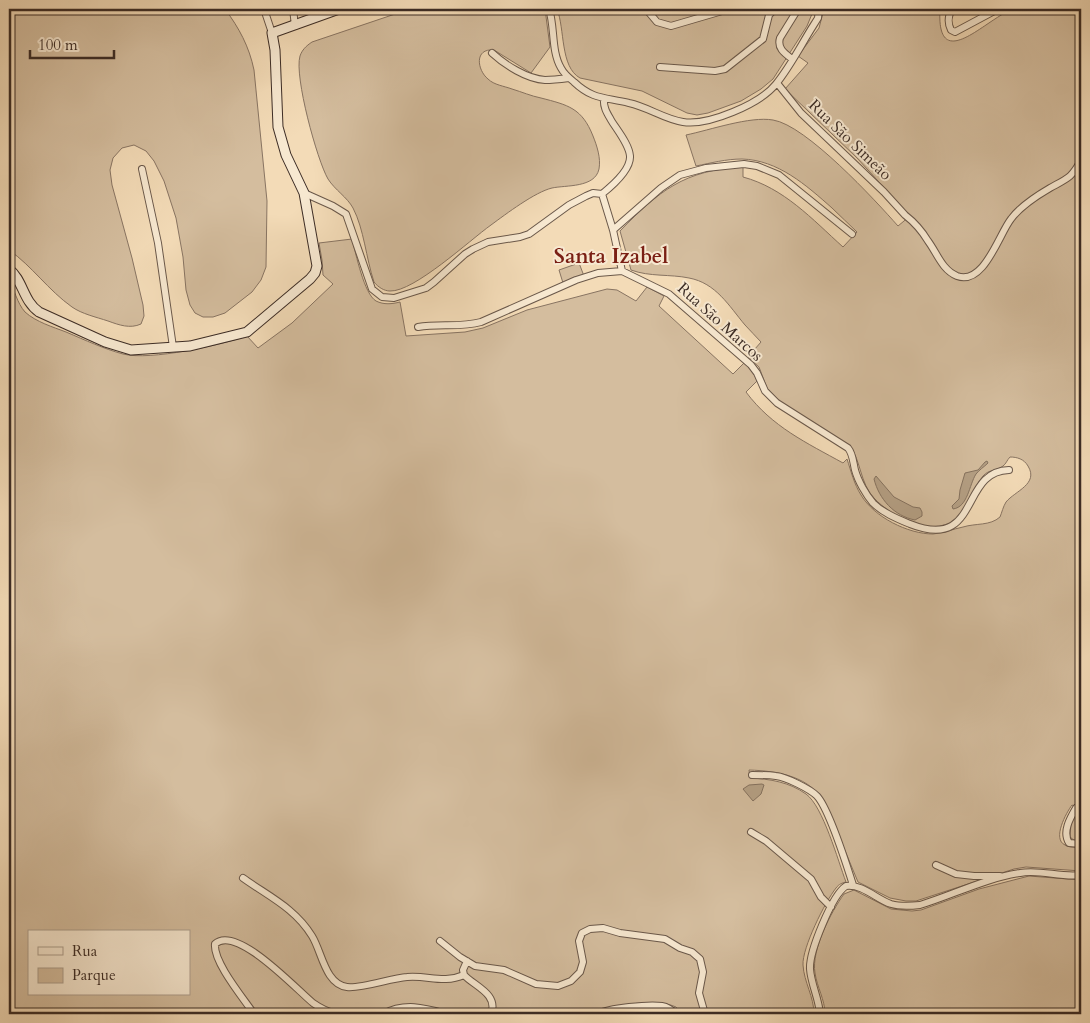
<svg xmlns="http://www.w3.org/2000/svg" width="1090" height="1023" font-family="Cardo,serif">
	<style>
		.green { fill: #d4bd9e; stroke: #887462; fill-rule: evenodd }
		.water { fill: #b5a085; stroke: #85725f }
		.lines { fill: none; stroke-linecap: round; stroke-linejoin: round }
		.street-casing { stroke: #6a584a; stroke-width: 8 }
		.secondary-casing { stroke: #3c2c25; stroke-width: 11 }
		.street { stroke: #f7e8d0; stroke-width: 6 }
		.secondary { stroke: #f7e8d0; stroke-width: 9 }
		.labels { text-anchor: middle; dominant-baseline: central; stroke-width: 4; stroke-linejoin: round; paint-order: stroke }
		.street-label { font-size: 16px; fill: #3c2c25; stroke: #f7e8d0 }
		.district-label { font-size: 21px; font-weight: bold; fill: #7a1f14; stroke: #f7e8d0 }
	</style>
	<rect width="100%" height="100%" fill="#f3dbb7"/>
	<filter id="stains"><feTurbulence type="fractalNoise" baseFrequency=".004" numOctaves="4"/><feColorMatrix values="0 0 0 0 .2 0 0 0 0 .09 0 0 0 0 .02 0 0 0 .5 -.17"/></filter>
	<radialGradient id="worn" r=".72"><stop offset=".6" stop-color="#630" stop-opacity="0"/><stop offset="1" stop-color="#630" stop-opacity=".3"/></radialGradient>
	<path class="green" d="M9 9H225C239 28 249 46 254 70L267 201 266 267 261 280 252 292 225 313 213 317H203L195 313 190 305 186 290 183 257 176 218 164 181 154 161 146 151 134 145 122 148 113 158 110 170 112 185 132 258 143 305 144 316 141 324C130 329 119 325 108 321 96 317 82 314 72 307 48 290 32 266 9 250V70C14 49 9 29 9 9Z
		M410 9H516L520 11 522 9H545L550 47 531 73 494 50C474 48 477 70 488 79 494 85 504 86 512 89 522 92 531 96 541 98 568 105 582 108 593 136 597 146 601 158 599 169 595 188 566 185 552 188 535 192 506 214 491 225 470 240 414 292 390 291 384 291 378 287 374 282 366 258 364 229 353 208 347 197 335 190 328 179 317 160 294 76 300 56 302 50 306 46 312 42Z
		M557 9H814L807 26 773 79 761 89 741 101 708 113 697 115 687 113 642 91 580 78C560 67 565 29 557 9Z
		M824 9H940C936 79 991 13 1015 9 1021 8 1028 9 1034 9 1050 9 1066 9 1081 9V841H1075L1070 837 1071 823 1078 808 1072 805C1066 813 1052 839 1065 845 1070 848 1076 847 1081 847V871L1026 867 1014 869 916 901H906L890 898 858 882 826 805C811 776 778 771 749 770L750 778C770 779 789 782 806 794 823 806 838 861 846 882 842 883 839 884 836 888 825 902 802 948 803 965 804 982 814 997 814 1014H681L676 1007C657 998 609 1005 590 1014H9V278C14 289 17 303 25 312 36 322 53 327 66 332 85 340 104 349 123 354 150 361 221 345 247 336L258 348 292 323 333 284 323 275 322 260 319 243 352 239C356 254 364 294 376 301 384 305 392 304 400 302L406 336 465 332 483 328 527 310 607 289 617 290 636 301 647 287 664 296 659 306 733 374 745 362 753 372 757 381 746 392C772 427 807 443 843 463L847 459C851 471 854 484 861 495 874 517 908 534 933 534 944 533 953 529 963 527 976 523 990 526 1000 517 1002 512 1003 507 1006 502 1015 491 1039 484 1028 466 1024 459 1017 457 1010 457 1007 460 1006 464 1003 466 997 471 989 469 983 476 973 488 970 505 959 516 937 540 892 518 874 498 860 483 861 461 850 446L785 406 774 396 767 388 759 367 748 357 761 342C756 336 750 331 745 325 729 306 716 283 689 278 670 274 650 277 631 270L620 231C659 191 684 170 743 167V177C784 188 812 219 843 247L857 232C849 224 840 216 832 208 806 185 778 160 742 159 726 159 711 163 696 166L686 135C710 130 750 116 773 120 806 125 875 200 898 226L910 216 857 158 785 89 808 63 798 56 819 28ZM29 932H189V994H29Z
		M579 263 584 276 563 283 559 270Z
		M1029 876 1081 880V1014H825C825 1000 817 987 815 973 811 950 831 912 844 894L854 890 891 909 912 911 921 910 979 889Z
		M660 1010 671 1014H610Z"/>
	<path class="water" d="M985 462 987 461 988 463C984 467 979 470 976 474 969 485 968 507 953 509L952 506 959 499 960 490 965 473 978 470Z
		M876 476 894 497 913 507 920 508 922 512V516L915 520C894 516 879 499 874 479Z
		M762 784 764 785 761 794 753 801 743 789 749 785Z"/>
	<g class="lines">
		<defs>
			<path id="street" d="M264 9 272 33
				M293 9 295 26
				M549 9C555 27 551 51 561 68 564 74 569 78 574 82 593 100 605 97 629 103 648 107 664 119 683 122 708 126 760 104 776 84 790 67 801 45 813 26L818 18 819 9
				M646 9 657 22 671 26 729 9
				M952 9C948 16 947 22 951 30L955 32 998 9
				M492 53C505 65 527 79 545 80 553 80 561 79 569 78
				M792 59C784 53 777 48 780 38L798 9
				M660 67 715 71 725 69 763 39 769 15 775 9
				M777 83 801 113 884 192 905 215C914 222 922 231 928 241 937 253 942 270 957 276 984 286 999 234 1011 219 1019 208 1038 195 1050 188 1057 184 1064 181 1070 176 1075 171 1078 166 1081 160
				M142 169 158 243 173 347
				M304 193 333 206 346 214 372 289 382 297 394 298 426 288 434 282 465 254 473 249 488 242 520 237 529 234 569 205 586 196 593 193 602 194
				M602 194C612 186 631 170 630 156 629 144 617 130 611 120 607 113 603 107 604 98
				M602 194 613 230 622 271
				M613 230 661 188 680 175 706 168 744 164 757 166 779 175 852 234
				M418 327C439 323 460 328 481 322L576 280 598 273 622 271 669 294 751 365 757 373 765 391 777 403 848 448C853 454 853 462 855 470 858 481 866 495 873 503 883 513 898 519 910 524 981 552 959 471 1009 470
				M752 775C760 775 768 775 776 776 786 777 810 789 817 796 829 809 847 866 853 885
				M1076 808C1070 818 1062 832 1069 843L1081 844
				M751 832 766 841 811 879 821 897 831 907
				M936 865 956 874 974 876H1000
				M243 878C268 896 295 908 312 936 322 952 325 984 347 987 361 989 391 978 407 977 428 975 443 984 464 975
				M440 941 460 957 475 966 504 970 536 984 558 986 571 981 580 972 583 962 579 941 582 933 590 929 603 928 620 933 665 939 680 948 692 952 700 959 703 972 699 993 705 1014
				M467 961 463 970 464 975C474 986 499 994 491 1014
				M254 1014C244 999 213 962 215 944 236 924 296 989 313 1003 320 1008 328 1012 337 1014
				M383 1014C405 1002 425 1008 447 1014
				M597 1014C609 1008 649 1004 662 1006 668 1007 672 1010 676 1014
				M820 1014C819 999 811 984 810 969 809 952 832 895 846 886 863 884 876 899 891 904 901 907 911 906 920 905 953 895 986 878 1020 873 1040 869 1061 878 1081 875"/>
			<path id="secondary" d="M9 269C23 280 23 301 39 312L105 342 131 350 190 346 247 332 310 279 315 273 317 266 304 193 286 155 278 127 275 50 272 33 339 9"/>
		</defs>
		<use href="#street" class="street-casing"/>
		<use href="#secondary" class="secondary-casing"/>
		<use href="#street" class="street"/>
		<use href="#secondary" class="secondary"/>
	</g>
	<g class="labels">
		<g class="street-label">
			<text transform="translate(850 140) rotate(44)">Rua São Simeão</text>
			<text transform="translate(720 322) rotate(42)">Rua São Marcos</text>
		</g>
		<g class="district-label">
			<text x="611" y="256">Santa Izabel</text>
		</g>
	</g>
	<rect width="1090" height="1023" fill="none" stroke="#f3dbb7" stroke-width="30"/>
	<rect x="10" y="10" width="1070" height="1003" fill="none" stroke="#3c2c25" stroke-width="2.5"/>
	<rect x="15" y="15" width="1060" height="993" fill="none" stroke="#3c2c25"/>
	<rect x="28" y="930" width="162" height="65" fill="#f7e8d0" stroke="#ac9d8c"/>
	<rect x="38" y="947" width="25" height="8" fill="#f7e8d0" stroke="#ac9d8c"/>
	<text x="72" y="956" font-size="15" fill="#3c2c25">Rua</text>
	<rect x="38" y="968" width="25" height="15" fill="#d4bd9e" stroke="#ac9d8c"/>
	<text x="72" y="980" font-size="15" fill="#3c2c25">Parque</text>
	<path d="M30 50v8h84v-8" fill="none" stroke="#3c2c25" stroke-width="2.5"/>
	<text x="38" y="50" font-size="15" fill="#3c2c25" stroke="#f7e8d0" stroke-width="4" paint-order="stroke">100 m</text>
	<rect width="100%" height="100%" filter="url(#stains)"/>
	<rect width="100%" height="100%" fill="url(#worn)"/>
</svg>
